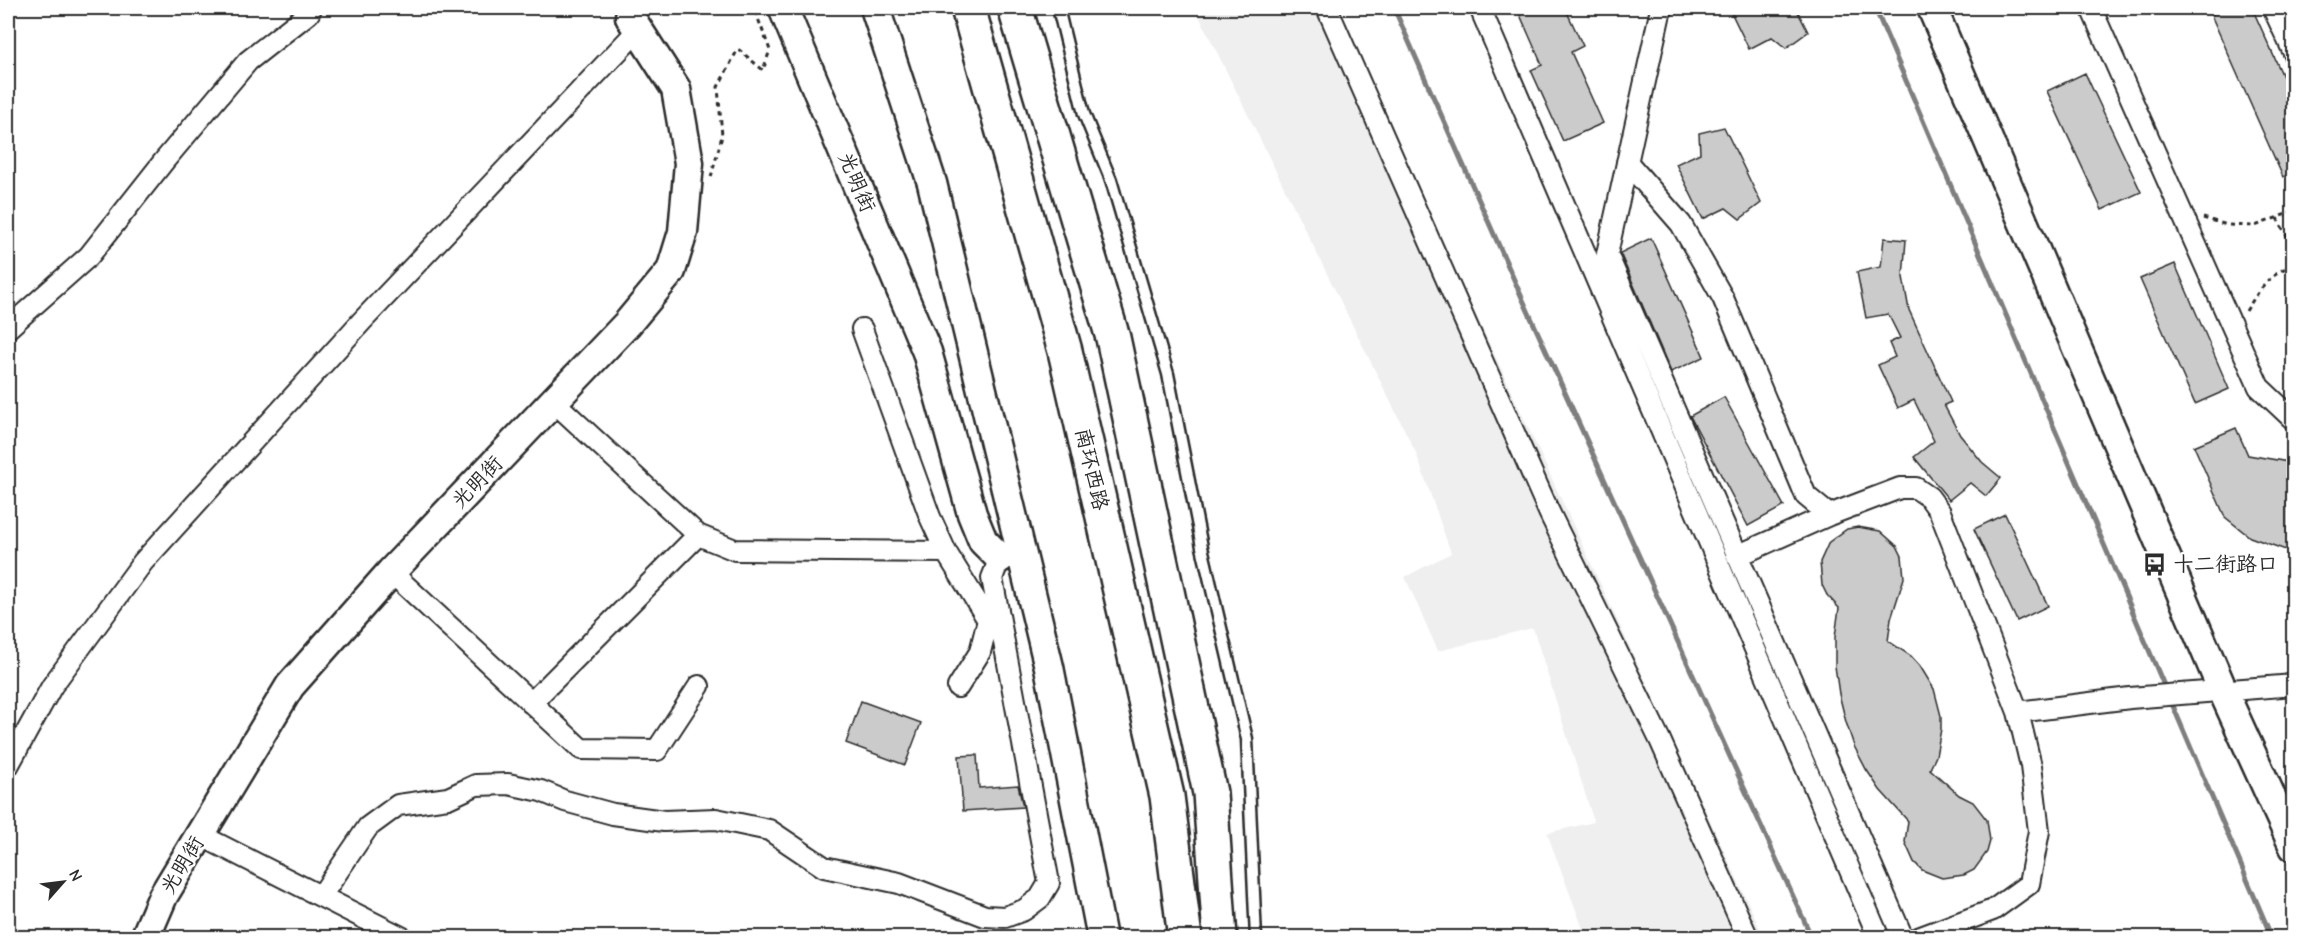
<svg xmlns="http://www.w3.org/2000/svg" width="2301" height="945" font-family="'Comic Neue','LXGW WenKai TC',sans-serif">
	<style>
		.built { fill: #efefef }
		.lines { fill: none; stroke-linecap: round; stroke-linejoin: round }
		.stream { stroke: #7e7e7e; stroke-width: 5 }
		.building { fill: #cbcbcb; stroke: #2b2b2b; stroke-width: 1.5 }
		.lane-casing { stroke: #2b2b2b; stroke-width: 15 }
		.street-casing { stroke: #2b2b2b; stroke-width: 24 }
		.secondary-casing { stroke: #2b2b2b; stroke-width: 33 }
		.highway-casing { stroke: #2b2b2b; stroke-width: 38 }
		.path { stroke: #2b2b2b; stroke-width: 3; stroke-dasharray: 4.5 4.5; stroke-linecap: butt }
		.lane { stroke: #fff; stroke-width: 10 }
		.street { stroke: #fff; stroke-width: 20 }
		.secondary { stroke: #fff; stroke-width: 28 }
		.highway { stroke: #fff; stroke-width: 33 }
		.labels { text-anchor: middle; dominant-baseline: central; stroke-width: 4.5; stroke-linejoin: round; paint-order: stroke }
		.street-label { font-size: 21px; fill: #2b2b2b; stroke: #fff }
		.poi-label { font-size: 21px; fill: #2b2b2b; stroke: #fff; text-anchor: start }
	</style>
	<rect width="100%" height="100%" fill="#fff"/>
	<filter id="ink" filterUnits="userSpaceOnUse"><feTurbulence type="fractalNoise" baseFrequency=".0167" numOctaves="2"/><feDisplacementMap in="SourceGraphic" scale="12" xChannelSelector="R" yChannelSelector="G"/><feConvolveMatrix kernelMatrix="1 2 1 2 8 2 1 2 1" color-interpolation-filters="sRGB"/></filter>
	<g filter="url(#ink)">
		<path class="built" d="M1195 8H1334L1764 937H1586L1547 833 1594 822 1533 628 1438 651 1405 577 1451 553 1416 453Z"/>
		<g class="lines">
			<path class="stream" d="M1394 8 1519 291 1812 938
				M1875 8 2166 690
				M2170 699 2272 938"/>
		</g>
		<path class="building" d="M1517 8H1565L1583 46 1571 52 1603 123 1563 141 1531 70 1542 65Z
			M1729 8H1796L1808 32 1786 48 1772 37 1749 49Z
			M2227 8H2252L2294 101V172L2283 177 2211 15Z
			M2085 73 2141 192 2102 210 2047 91Z
			M1724 127 1761 203 1740 219 1726 208 1703 219 1676 164 1700 153 1699 133Z
			M1651 238 1704 357 1671 372 1620 253Z
			M1884 238 1906 240 1903 277 1909 310 1951 402 1944 405 1960 435 1982 462 2001 478 1986 496 1970 483 1949 500 1914 457 1934 441 1914 400 1898 408 1878 365 1895 357 1889 343 1900 338 1888 314 1866 318 1857 272 1881 267Z
			M2175 264 2229 389 2195 404 2140 279Z
			M1724 397 1784 506 1748 526 1690 416Z
			M2236 428 2248 455 2294 463V553L2250 537 2225 517 2194 446Z
			M2005 514 2048 606 2017 621 1974 529Z
			M1858 527 1880 531 1897 546 1902 556 1904 578 1891 619 1888 641 1911 656 1920 666 1934 689 1941 716V729L1936 756 1930 769 1959 795 1973 802 1987 820 1990 841 1987 852 1974 870 1964 875 1942 878 1922 870 1914 862 1905 842 1908 821 1880 790 1866 769 1854 746 1846 722 1839 694 1835 666V637L1839 608 1827 595 1822 585 1820 562 1829 542 1847 529Z
			M861 701 921 723 905 765 846 743Z
			M977 755 979 788 1018 785 1023 807 963 811 959 756Z"/>
		<g class="lines">
			<defs>
				<path id="lane" d="M1058 8 1084 114 1111 180 1168 374 1202 547 1247 739 1256 938"/>
				<path id="street" d="M1327 8 1549 512 1660 740 1748 938
					M1480 8 1879 938
					M1663 8 1660 13 1607 254 1903 938
					M2091 8 2259 387 2294 420
					M2273 8 2294 53
					M1627 162 1681 224 1723 298 1806 496 1829 515
					M8 328 89 256 164 161 248 61 309 13 311 8
					M862 329 930 517 946 552 988 620 999 619
					M553 401 698 535 735 550 946 552
					M1737 556 1829 515 1900 488H1916L1929 497 1940 512 2018 712 2031 766 2039 831 2029 884 1993 910 1918 938
					M391 572 581 749 657 750 699 686
					M958 687 980 652 988 620
					M531 703 698 535
					M2018 712 2130 698 2294 685
					M8 766 52 686 143 562 362 321 638 30
					M200 835 403 938
					M321 896 368 827 398 805 448 798 476 785 508 784 541 791 565 801 613 814 664 821 716 819 769 830 824 867 899 883 985 916 1005 917 1024 910 1040 898 1049 883 992 578 1000 558H1011"/>
				<path id="secondary" d="M783 8 927 352 972 514 983 541 1000 558
					M875 8 932 183 1049 667 1102 938
					M1932 8 2223 691 2294 847
					M145 938 163 896 290 686 391 572 627 324 671 271 683 232 689 163 676 89 630 17 631 8"/>
				<path id="highway" d="M968 8 1065 351 1167 796 1185 938
					M1015 8 1113 338 1210 793 1220 938"/>
			</defs>
			<use href="#lane" class="lane-casing"/>
			<use href="#street" class="street-casing"/>
			<use href="#secondary" class="secondary-casing"/>
			<use href="#highway" class="highway-casing"/>
			<path class="path" d="M711 177 722 136 718 87 738 49 763 70 770 50 754 8
				M2203 218 2227 225 2255 226 2294 211
				M2277 218 2294 249
				M2246 311C2259 290 2270 274 2294 264"/>
			<use href="#lane" class="lane"/>
			<use href="#street" class="street"/>
			<use href="#secondary" class="secondary"/>
			<use href="#highway" class="highway"/>
		</g>
	</g>
	<defs>
		<symbol id="bus-bare" viewBox="-9 -9 18 18"><path d="M-5-6H5V4H4V6H2V4H-2V6H-4V4H-5ZM-3.5-4V0h7V-4ZM-3.5 1.2v1.5H-2V1.2ZM2 1.2v1.5H3.5V1.2Z" fill="#2b2b2b" stroke="#fff" stroke-width="2.5" paint-order="stroke"/></symbol>
	</defs>
	<g fill-rule="evenodd">
		<use href="#bus-bare" x="2138" y="548" width="33" height="33"/>
	</g>
	<g class="labels">
		<g class="street-label">
			<text transform="translate(857 182) rotate(67)">光明街</text>
			<text transform="translate(1092 469) rotate(77)">南环西路</text>
			<text transform="translate(477 482) rotate(-46)">光明街</text>
			<text transform="translate(182 865) rotate(-59)">光明街</text>
		</g>
		<g class="poi-label">
			<text x="2173" y="564">十二街路口</text>
		</g>
	</g>
	<rect width="2301" height="945" fill="none" stroke="#fff" stroke-width="30"/>
	<rect x="15" y="15" width="2271" height="915" fill="none" stroke="#2b2b2b" stroke-width="2" filter="url(#ink)"/>
	<g transform="translate(63 882) rotate(62)" stroke="#ffffff" stroke-width="4.5" paint-order="stroke">
	<path d="M0-4.5L10 22L0 15L-10 22Z" fill="#2b2b2b"/>
	<text y="-9" font-size="16" font-weight="bold" text-anchor="middle" fill="#2b2b2b">N</text>
	</g>
</svg>
